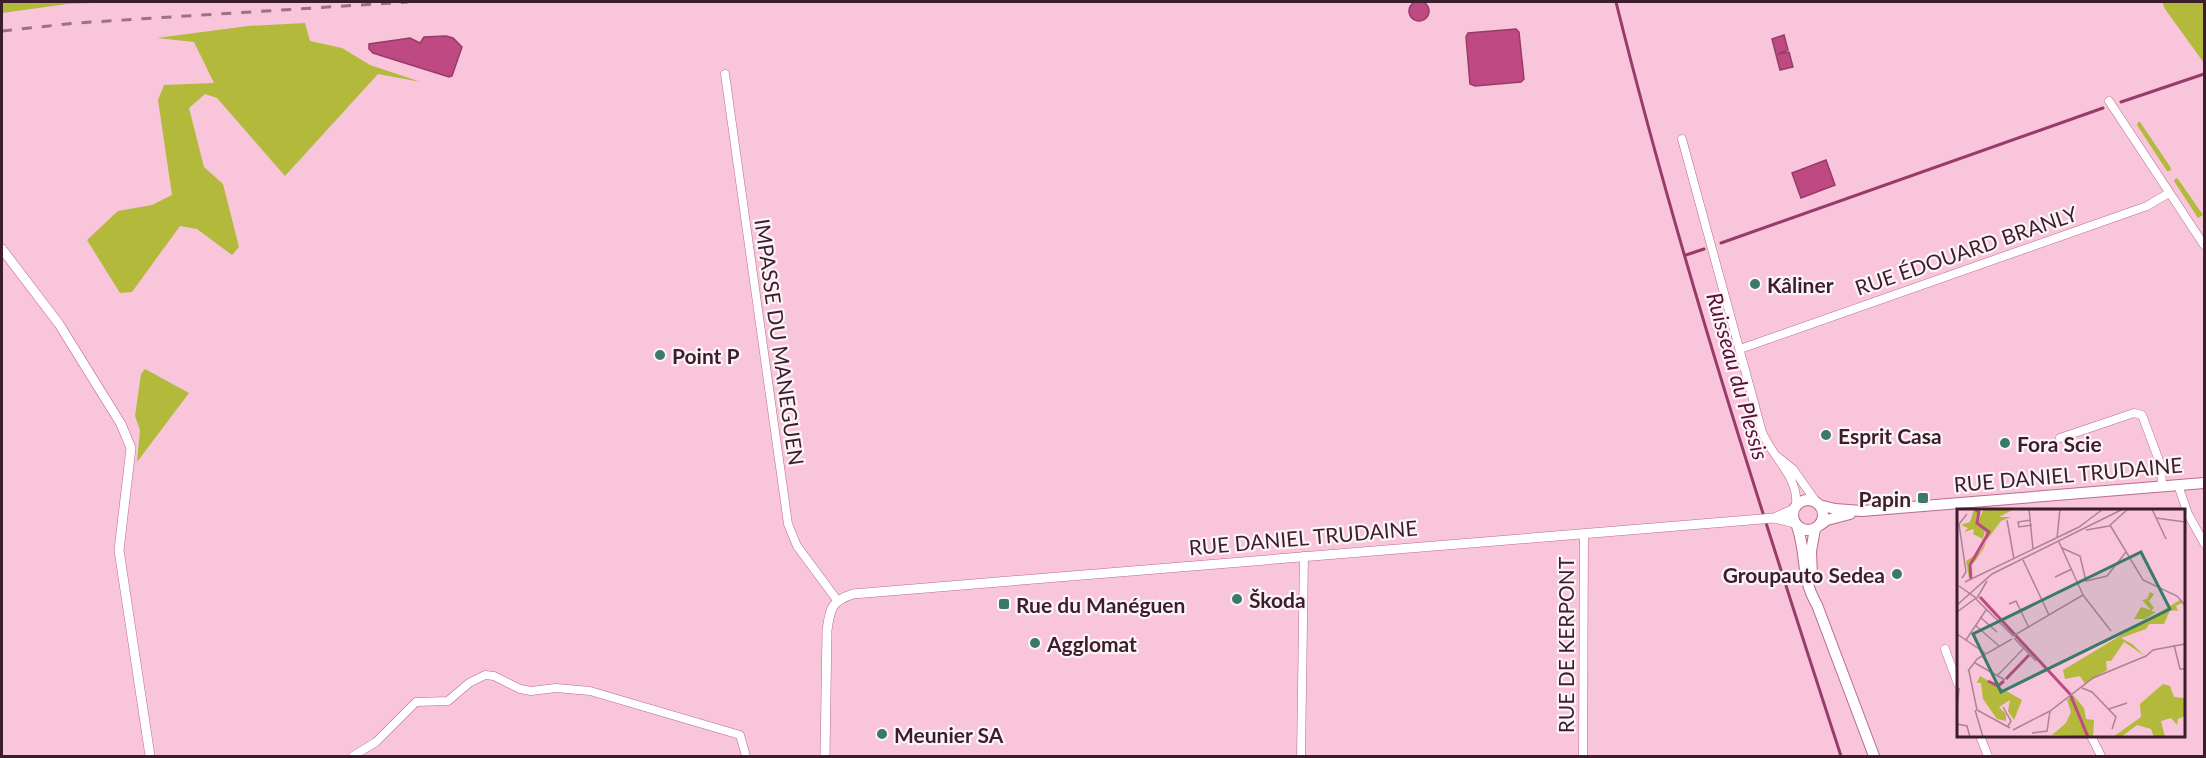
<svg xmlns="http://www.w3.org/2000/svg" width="2206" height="758" font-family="Lato,sans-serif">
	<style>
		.green { fill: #b2b93b }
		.water { fill: #be4983; stroke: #973c69; stroke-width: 1.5 }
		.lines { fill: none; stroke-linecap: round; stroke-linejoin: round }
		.stream { stroke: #973c69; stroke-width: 3 }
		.minor-casing { stroke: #b96c8e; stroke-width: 9 }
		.tertiary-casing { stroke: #b96c8e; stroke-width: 10 }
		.secondary-casing { stroke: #b96c8e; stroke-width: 12 }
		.minor { stroke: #fff; stroke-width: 8 }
		.tertiary { stroke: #fff; stroke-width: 9 }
		.secondary { stroke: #fff; stroke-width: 10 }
		.rail { stroke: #9b7283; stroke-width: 3; stroke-dasharray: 10 10; stroke-linecap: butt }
		.poi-dot { fill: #3b7a68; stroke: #fdf4f7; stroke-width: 2 }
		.labels { text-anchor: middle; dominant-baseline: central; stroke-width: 4.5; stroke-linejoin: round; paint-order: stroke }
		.street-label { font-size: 21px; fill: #3c1d2b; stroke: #fdf4f7 }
		.poi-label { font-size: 21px; font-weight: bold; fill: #3c1d2b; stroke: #fdf4f7; text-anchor: start }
		.water-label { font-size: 22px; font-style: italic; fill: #590d37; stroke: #fdf4f7 }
		.inset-river { fill: none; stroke: #be4983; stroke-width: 3 }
		.inset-road { fill: none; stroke: #ad8294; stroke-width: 1.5 }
		.view { fill: #3b7a68; fill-opacity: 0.15; stroke: #3b7a68; stroke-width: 3 }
		.inset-edge { fill: none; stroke: #3c1d2b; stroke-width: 3 }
	</style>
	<rect width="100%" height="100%" fill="#f8c5da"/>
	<path class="green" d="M2 2H121L67 4 2 13Z
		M2162 2H2204V63L2165 9Z
		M305 23 310 41 342 48 370 65 421 82 378 74 285 176 217 98 205 94 189 108 204 167 223 184 239 247 232 255 197 229 180 226 132 292 120 293 87 240 118 211 152 205 172 195 158 100 164 85 214 83 194 42 157 38 248 26Z
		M2138 122H2140L2171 168 2170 171H2167L2137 125Z
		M2176 178 2178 179 2203 215 2198 218 2174 181Z
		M145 369 189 393 137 462 140 430 135 416 141 374Z"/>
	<path class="water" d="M1409 11a10 10 0 1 1 20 0a10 10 0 1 1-20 0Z
		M1516 29 1519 32 1524 79 1521 82 1475 86 1470 84 1466 37 1468 33Z
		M1784 35 1788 50 1778 54 1789 52 1793 67 1780 70 1772 39Z
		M446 36 453 38 462 47 452 76 449 77 373 53 369 49V44L410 38 420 43 424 37Z
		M1826 160 1835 185 1801 198 1792 173Z"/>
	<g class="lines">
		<path class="stream" d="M1616 2C1679 256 1760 507 1841 756
			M2121 102 2204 74
			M1721 243 2103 108
			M1686 255 1704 249"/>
		<defs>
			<path id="minor" d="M725 74 788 524 797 546 837 600
				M2109 101 2204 245
				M1682 139 1762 432C1772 457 1799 477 1796 505
				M1740 349 2147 206 2169 193
				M2060 438 2134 413 2142 415 2161 466 2162 486
				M1778 457 1793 469 1817 503
				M2178 485 2188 514 2204 543
				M1945 649 1958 684
				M1980 736 1988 756
				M2091 736 2101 756
				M353 756 376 742 416 702 448 701 469 683 485 675 494 676 520 689 531 691 556 688 590 691 740 735 746 756
				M1301 756 1304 556
				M1583 756 1584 534"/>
			<path id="tertiary" d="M2 249 59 324 121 424 131 448 119 550 150 756
				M1774 518 1794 509
				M825 756 827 630C830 609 831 601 853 594L1774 518 1795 523"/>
			<path id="secondary" d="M1793 515a15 15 0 1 1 30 0a15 15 0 1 1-30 0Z
				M1819 505 1835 509 1862 511 2204 483
				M1820 525 1827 520 1850 514
				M1797 526C1807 554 1800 576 1817 605L1874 756
				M1812 578 1811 551 1815 529"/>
		</defs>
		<use href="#minor" class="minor-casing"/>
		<use href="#tertiary" class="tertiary-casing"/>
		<use href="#secondary" class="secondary-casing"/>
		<use href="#minor" class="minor"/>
		<use href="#tertiary" class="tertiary"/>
		<use href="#secondary" class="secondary"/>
		<path class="rail" d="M2 31 76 23 408 2"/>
	</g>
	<g class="poi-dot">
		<circle cx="1755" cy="284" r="6"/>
		<circle cx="660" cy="355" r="6"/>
		<circle cx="1826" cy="435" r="6"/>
		<circle cx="2005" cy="443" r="6"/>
		<rect x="1917" y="492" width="12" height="12" rx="3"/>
		<circle cx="1897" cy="574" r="6"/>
		<circle cx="1237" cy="599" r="6"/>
		<rect x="998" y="598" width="12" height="12" rx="3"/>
		<circle cx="1035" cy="643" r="6"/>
		<circle cx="882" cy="734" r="6"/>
	</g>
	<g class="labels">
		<g class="street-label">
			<text transform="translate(1966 250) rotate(-19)">RUE ÉDOUARD BRANLY</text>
			<text transform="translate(780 342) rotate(82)">IMPASSE DU MANEGUEN</text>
			<text transform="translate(2068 474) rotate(-5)">RUE DANIEL TRUDAINE</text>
			<text transform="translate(1303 537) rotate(-5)">RUE DANIEL TRUDAINE</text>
			<text transform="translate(1565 645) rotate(-90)">RUE DE KERPONT</text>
		</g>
		<g class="poi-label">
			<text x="1767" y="284">Kâliner</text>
			<text x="672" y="355">Point P</text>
			<text x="1838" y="435">Esprit Casa</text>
			<text x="2017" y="443">Fora Scie</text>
			<text x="1911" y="498" text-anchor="end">Papin</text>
			<text x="1885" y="574" text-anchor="end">Groupauto Sedea</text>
			<text x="1249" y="599">Škoda</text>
			<text x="1016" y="604">Rue du Manéguen</text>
			<text x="1047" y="643">Agglomat</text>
			<text x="894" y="734">Meunier SA</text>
		</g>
		<g class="water-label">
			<text transform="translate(1738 376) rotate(74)">Ruisseau du Plessis</text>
		</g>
	</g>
	<g transform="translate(1957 509)">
		<rect width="228" height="228" fill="#f8c5da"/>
		<path d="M17 0H21V12L27 0H57L42 8H54L44 12 29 32 27 39 18 52 12 57 15 68 12 69 9 52 23 43 29 32 28 21 26 30 16 25 17 20 7 23 11 19 4 16 13 13ZM193 83 197 85 192 92 197 99 194 102 199 103 188 110H177L184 98 194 101 185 91 190 90ZM223 91 227 96 228 99 225 94 219 97 221 102 213 101 207 115H192L189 120 164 129 175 135 188 147 167 133 154 152H149L150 161 128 175 123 167 108 170 106 161ZM23 167 65 191 57 211 51 202 53 191 42 198 49 205V212L40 210 26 190 24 174H20ZM206 175 213 177 217 188 228 189V207L221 210 220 216 214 209 204 212 208 228H197L194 220 180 216 164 228H156L184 208 183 195ZM116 186 127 199 129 210 137 211 136 228 95 226 109 214 114 203 110 191Z" fill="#b2b93b"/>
		<path class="inset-river" d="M14 70 13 56 32 23 20 14 22 3 18 0M23 88 113 185 131 228M49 170 72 146M31 172 41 177 47 172"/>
		<path class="inset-road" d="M72 0 76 40M195 0 209 30M199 9 228 13M50 11 57 50M74 11 61 13 62 18 75 16M0 13V68M153 16 186 71 220 87 228 96M129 21 152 17 171 0M100 29 103 0M102 33 126 86M105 39 123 47 129 72 150 67 169 43M66 51 92 106M98 68 115 60M5 69 9 63 2 15 10 5M8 73 122 18 146 0M126 86 154 122M20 89 30 72M19 90 56 127M52 95 59 92 72 119M0 96 35 65 166 0M0 103 19 89 2 77M23 108 40 123M18 116 42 137M0 125 28 144M56 127 126 86M57 129 79 152M9 131 29 101M217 136 223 160H228M18 154 48 171M11 162 20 150 55 130M12 162 20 201 53 219M40 167 67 139M125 179 135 183 159 208 155 220M46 198 54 212 51 217M0 200 2 179M152 200 170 194M18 201 26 228M0 215 10 217 13 228M56 221 93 202 136 169 189 147 196 141 228 135M75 224 90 222 93 202"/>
		<path class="view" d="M184 43 213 100 44 183 16 125Z"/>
		<rect width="228" height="228" class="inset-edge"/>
	</g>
	<rect width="2206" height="758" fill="none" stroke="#3c1d2b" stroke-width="6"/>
</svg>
